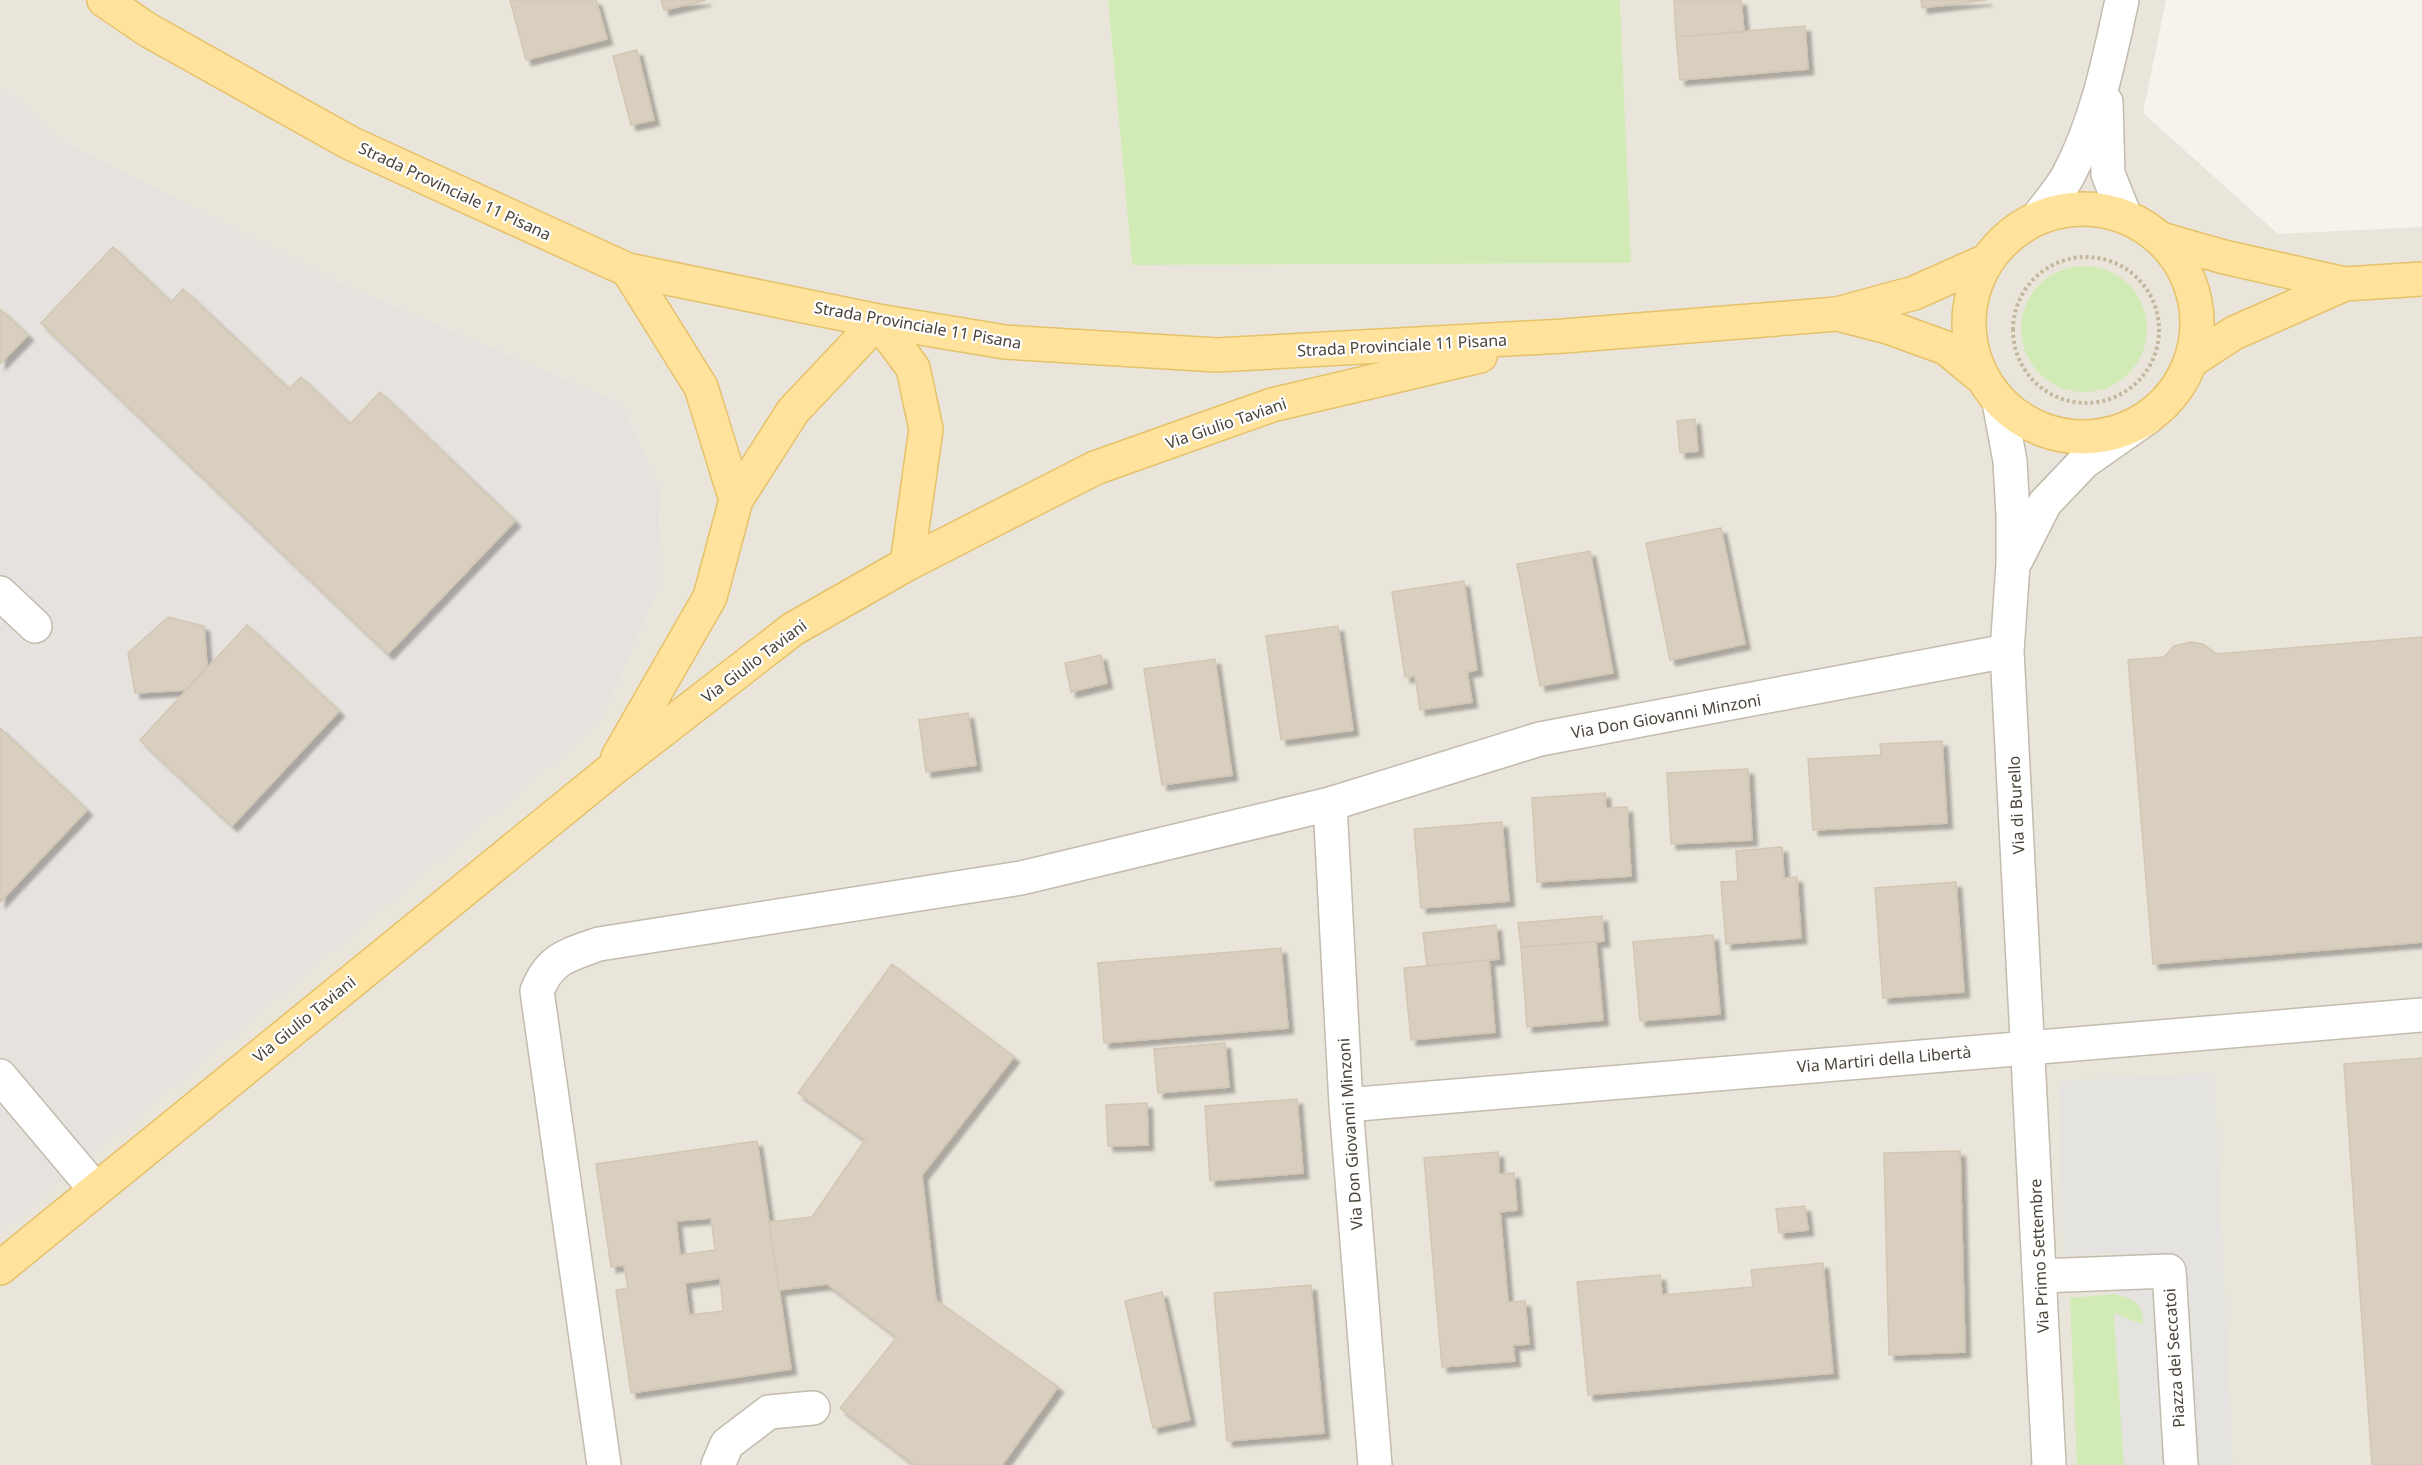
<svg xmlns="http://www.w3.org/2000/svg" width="2422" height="1465" font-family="'Noto Sans',sans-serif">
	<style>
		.residential { fill: #eae5da }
		.industrial { fill: #e6e2dd }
		.green { fill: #d2eab5 }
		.parking { fill: #e5e3e0 }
		.building { fill: #d8cfc1; stroke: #d3c7b4; stroke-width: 1.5; fill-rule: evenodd; filter: url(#shadow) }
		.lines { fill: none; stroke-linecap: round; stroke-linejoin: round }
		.minor-casing { stroke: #c2bbae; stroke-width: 36 }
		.major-casing { stroke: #e6c16a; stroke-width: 36 }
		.path { stroke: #c4b79f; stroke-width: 4; stroke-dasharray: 3 3; stroke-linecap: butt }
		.minor { stroke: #fff; stroke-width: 33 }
		.major { stroke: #ffe39c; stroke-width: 33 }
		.labels { text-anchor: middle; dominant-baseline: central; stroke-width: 4.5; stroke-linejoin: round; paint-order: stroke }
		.street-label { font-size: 16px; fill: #4b4439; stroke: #fff }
	</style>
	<defs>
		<filter id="shadow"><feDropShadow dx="5.5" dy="5.5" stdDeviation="1.5" flood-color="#0004"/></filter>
	</defs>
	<rect width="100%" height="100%" fill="#f6f3ec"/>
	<path class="residential" d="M0 0H1108L1132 265 1630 263 1620 0H2166L2143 113 2278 234 2422 227V1465H0V1234L600 724 658 590 660 488 622 403 346 285 60 139 0 85Z"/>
	<path class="industrial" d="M0 85 60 139 346 285 622 403 660 488 658 590 600 724 0 1234Z"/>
	<path class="green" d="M1108 0H1620L1631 263 1132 265Z
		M2021 329a63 63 0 1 1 126 0a63 63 0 1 1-126 0Z
		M2115 1294C2136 1300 2142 1303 2144 1325L2114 1314 2124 1465H2077L2070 1298Z"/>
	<path class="parking" d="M2214 1073 2233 1465H2124L2114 1313 2143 1325V1310L2132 1298 2115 1294V1253L2064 1256 2058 1081Z"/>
	<path class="building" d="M510 0H596L607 39 526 60Z
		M661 0H706L664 10Z
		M1674 0H1741L1744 32 1676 37Z
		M1921 0H1987L1922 8Z
		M1805 26 1808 69 1680 80 1676 37Z
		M637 50 654 120 631 125 613 56Z
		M113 247 171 302 183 289 289 389 301 377 350 424 380 392 515 521 388 654 41 323Z
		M0 309 28 335 0 364Z
		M1695 419 1698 451 1680 453 1677 421Z
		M1721 528 1745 644 1670 660 1646 543Z
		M1590 551 1613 673 1540 686 1517 564Z
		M1464 581 1477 670 1467 672 1472 702 1420 710 1415 676 1405 677 1392 592Z
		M168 617 204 626 207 667 186 690 135 693 128 653Z
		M247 625 339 711 232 826 140 740Z
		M1338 626 1353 730 1281 740 1266 636Z
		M2422 637V942L2153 964 2128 660 2164 657 2174 646 2191 642 2203 644 2216 654Z
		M1101 655 1107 683 1071 692 1065 663Z
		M1215 659 1232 775 1162 785 1144 669Z
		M968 713 976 765 926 772 919 720Z
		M0 728 87 810 0 902Z
		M1942 741 1947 823 1813 830 1808 759 1881 755 1880 744Z
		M1748 769 1752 840 1671 844 1667 773Z
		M1605 793 1606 808 1627 807 1631 876 1537 882 1532 798Z
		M1502 822 1509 901 1421 908 1414 829Z
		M1782 847 1784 878 1797 877 1801 938 1726 944 1721 882 1738 881 1736 851Z
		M1956 882 1964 992 1883 998 1875 888Z
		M1602 916 1604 941 1521 947 1518 923Z
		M1496 925 1499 959 1427 966 1423 933Z
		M1713 935 1720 1014 1640 1021 1633 942Z
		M1596 942 1603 1020 1527 1027 1521 947Z
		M1281 948 1288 1028 1104 1043 1098 963Z
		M1489 960 1495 1032 1411 1040 1404 968Z
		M892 964 1014 1057 922 1175 936 1300 1058 1387 1002 1465H915L840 1408 897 1337 827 1284 779 1290 769 1222 812 1217 865 1140 798 1093Z
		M1225 1043 1229 1087 1158 1093 1154 1049Z
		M2422 1058V1465H2372L2344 1064Z
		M1297 1099 1303 1173 1210 1181 1205 1106Z
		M1147 1103 1148 1145 1108 1146 1106 1105Z
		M757 1141 791 1369 631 1393 616 1290 628 1288 624 1265 611 1267 596 1164ZM711 1218 715 1250 680 1255 676 1221ZM720 1278 723 1311 689 1315 685 1283Z
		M1960 1151 1965 1352 1889 1355 1884 1153Z
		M1498 1152 1499 1174 1514 1173 1517 1210 1500 1212 1508 1302 1525 1301 1529 1344 1513 1345 1515 1361 1442 1367 1424 1158Z
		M1805 1206 1808 1230 1779 1233 1776 1209Z
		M1823 1263 1833 1373 1588 1395 1577 1282 1660 1275 1662 1295 1753 1287 1751 1270Z
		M1311 1285 1324 1433 1227 1441 1214 1293Z
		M1162 1292 1190 1420 1153 1428 1125 1301Z"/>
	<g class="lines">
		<defs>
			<path id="minor" d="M2106 102 2108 174 2125 216
				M2038 217C2048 204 2060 190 2068 176 2097 121 2109 60 2122 0
				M1999 402 2010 461 2013 515V564L2007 651 2049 1465
				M2016 560 2045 503 2084 462 2148 417
				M0 593 35 626
				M1330 804 1346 1105 1375 1465
				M0 1076 95 1189
				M1346 1105 2422 1015
				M2040 1276 2169 1271 2181 1465
				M604 1465 537 991C550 958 568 955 599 944L1021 878 1330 804 1540 739 2007 651
				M718 1465 727 1444 769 1412 813 1408"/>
			<path id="major" d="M104 0 148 30 350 143 628 270 878 321 1005 342 1217 355 1564 336 1837 314 1914 293 1986 261
				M1969 323a114 114 0 1 1 228 0a114 114 0 1 1-228 0Z
				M2161 239 2224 257 2345 284 2422 279
				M1838 314 1888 327 1946 348 1980 376
				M878 321 913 368 926 429 907 564
				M2191 361 2234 333 2345 284
				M736 500 793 411 878 321
				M618 757 710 597 736 500 701 387 628 270
				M0 1268 610 771 793 629 907 564 1095 468 1272 405 1480 356"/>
		</defs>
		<use href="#minor" class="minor-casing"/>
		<use href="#major" class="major-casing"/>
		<path class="path" d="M2013 330a73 73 0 1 1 146 0a73 73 0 1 1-146 0Z"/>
		<use href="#minor" class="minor"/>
		<use href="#major" class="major"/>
	</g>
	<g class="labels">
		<g class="street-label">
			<text transform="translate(455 191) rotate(25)">Strada Provinciale 11 Pisana</text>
			<text transform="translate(918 325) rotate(10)">Strada Provinciale 11 Pisana</text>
			<text transform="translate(1402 345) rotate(-3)">Strada Provinciale 11 Pisana</text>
			<text transform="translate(1226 423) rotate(-19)">Via Giulio Taviani</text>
			<text transform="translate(754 661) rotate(-37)">Via Giulio Taviani</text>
			<text transform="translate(1666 716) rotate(-10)">Via Don Giovanni Minzoni</text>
			<text transform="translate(2016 805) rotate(-93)">Via di Burello</text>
			<text transform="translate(304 1019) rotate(-39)">Via Giulio Taviani</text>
			<text transform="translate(1884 1059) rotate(-5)">Via Martiri della Libertà</text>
			<text transform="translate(1350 1134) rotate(-94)">Via Don Giovanni Minzoni</text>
			<text transform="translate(2039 1256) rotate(-93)">Via Primo Settembre</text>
			<text transform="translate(2174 1358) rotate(-94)">Piazza dei Seccatoi</text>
		</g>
	</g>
</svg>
